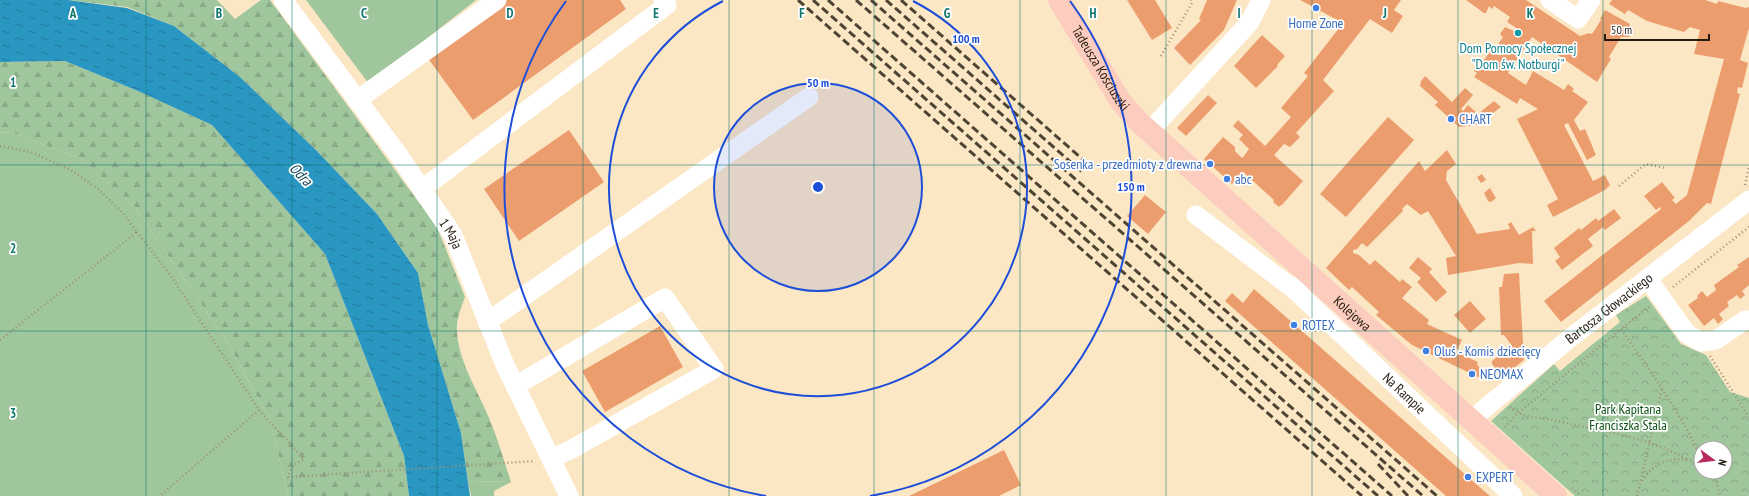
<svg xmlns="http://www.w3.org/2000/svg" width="1749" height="496" font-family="'PT Sans Narrow',sans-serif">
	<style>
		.green { fill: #9fc69d }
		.forest { fill: url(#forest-firs) }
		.park { fill: url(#park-crowns); fill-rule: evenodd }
		.water { fill: url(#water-ripples) }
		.building { fill: #ec9d6e }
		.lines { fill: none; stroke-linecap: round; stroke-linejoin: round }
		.path { stroke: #9f9077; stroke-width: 2.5; stroke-dasharray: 1 3; stroke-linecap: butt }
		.minor { stroke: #fff; stroke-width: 19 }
		.major { stroke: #fcccbf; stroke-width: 22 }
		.rail { stroke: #4e4433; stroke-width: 3; stroke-dasharray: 8 4; stroke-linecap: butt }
		.grid { fill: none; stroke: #0f766e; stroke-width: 1; stroke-opacity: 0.55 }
		.ring { fill: none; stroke: #1d4ed8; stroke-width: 2 }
		.shop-dot { fill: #3f7fe0; stroke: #fff; stroke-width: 1.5 }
		.culture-dot { fill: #0f9aa8; stroke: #fff; stroke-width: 1.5 }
		.labels { text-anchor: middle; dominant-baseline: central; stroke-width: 3.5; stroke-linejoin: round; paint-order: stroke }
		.shop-label { font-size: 14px; fill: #366cbe; stroke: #fff; text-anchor: start }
		.culture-label { font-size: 14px; fill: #0d838f; stroke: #fff }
		.street-label { font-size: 14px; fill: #231c0f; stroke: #fff }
		.park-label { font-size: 14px; fill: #095012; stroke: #fff }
		.water-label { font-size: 15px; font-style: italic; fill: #103e50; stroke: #fff }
		.grid-label { font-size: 13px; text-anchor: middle; font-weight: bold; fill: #0f766e; stroke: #fff; stroke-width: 3.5; stroke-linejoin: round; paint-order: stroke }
		.centre { fill: #1d4ed8; stroke: #fff; stroke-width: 2 }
		.ring-label { font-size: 12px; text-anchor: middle; font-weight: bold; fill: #1d4ed8; stroke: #fff; stroke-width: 3.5; stroke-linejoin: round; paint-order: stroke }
	</style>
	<defs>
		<pattern id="forest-firs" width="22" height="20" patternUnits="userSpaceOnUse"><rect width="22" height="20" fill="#9fc69d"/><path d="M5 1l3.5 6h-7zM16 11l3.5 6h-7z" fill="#89aa86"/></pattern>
		<pattern id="park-crowns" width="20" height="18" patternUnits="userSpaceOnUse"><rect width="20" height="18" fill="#9fc69d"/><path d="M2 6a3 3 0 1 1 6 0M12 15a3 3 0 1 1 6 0" fill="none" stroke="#89aa86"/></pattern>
		<pattern id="water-ripples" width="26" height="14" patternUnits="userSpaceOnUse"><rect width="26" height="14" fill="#2997c2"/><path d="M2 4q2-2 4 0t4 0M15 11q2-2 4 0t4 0" fill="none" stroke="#237a9c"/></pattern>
	</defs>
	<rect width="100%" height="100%" fill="#fce7c5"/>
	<path class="green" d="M306 0H476L369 84Z
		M0 132 13 133 81 159 134 206 228 343 270 420 288 496H0Z
		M468 481 511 482 494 491V496H471Z"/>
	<path class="forest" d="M68 0H217L235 19 261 0H270L437 227 465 297C461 308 456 320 457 332 459 363 478 391 489 418 498 439 504 461 511 482L468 481 461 433 428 325 418 273 377 214 317 151 240 77 174 26 127 7Z
		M65 61 138 91 212 125 325 254 404 456 409 496H288L270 420 228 343 134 206 81 159 13 133 0 132V62Z"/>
	<path class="park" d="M1646 296 1681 344 1706 355 1730 392 1749 398V496H1575L1491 421 1554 364 1560 371 1620 322 1616 315ZM1701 448H1725V472H1701Z"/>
	<path class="water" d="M0 0H68L127 8 174 26 240 77 317 151 377 214 418 273 428 325 461 433 470 496H409L404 456 325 254 212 125 138 91 65 61 0 62Z"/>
	<path class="building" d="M505 0H620L626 9 473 120 427 57Z
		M1127 0H1155L1172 28 1152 40Z
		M1207 0H1237L1224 30 1190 65 1174 48 1201 20 1199 19Z
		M1300 0H1401L1394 10 1403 16 1392 33 1370 19 1323 80 1334 91 1296 133 1300 137 1290 147 1284 144 1274 155 1303 181 1281 206 1280 205 1279 207 1273 202 1274 200 1243 172 1232 184 1204 159 1223 137 1235 147V151L1242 158 1244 156 1249 149 1239 139 1243 135 1233 126 1238 120 1265 146 1291 117 1281 108 1308 76 1304 73 1343 23Z
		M1466 0H1526L1580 36 1589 33 1592 34 1601 20 1600 19 1605 10 1630 24 1629 27 1632 29V32L1629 37H1621L1609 57 1611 59 1597 82 1532 37 1508 73 1526 85 1533 71 1564 90 1568 84 1574 89 1572 91 1588 102 1574 120 1580 131 1585 129 1596 155 1587 160 1568 123 1564 125 1593 181 1605 175 1610 185 1605 190 1553 217 1547 205 1558 199 1517 119 1538 109 1520 98 1517 104 1474 77 1477 73 1474 71 1480 62 1482 63 1491 50 1493 52 1503 37 1500 34 1505 27 1516 32 1518 29 1507 22 1510 17 1494 6 1492 9 1489 6 1486 13H1484Z
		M1612 0H1705L1717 4 1718 1 1746 8 1749 7V28L1740 60 1748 63 1742 88 1738 87 1737 93 1740 94 1711 204 1707 203 1689 221 1561 322 1544 301 1661 209 1660 207 1656 210 1644 196 1662 182 1675 198 1672 200 1676 204 1687 195 1724 59 1694 54 1700 30 1690 27 1684 32 1647 21 1628 10 1625 14 1609 4Z
		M1262 35 1285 56 1277 65 1278 66 1256 88 1234 66Z
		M1425 76 1452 102 1465 88 1473 95 1461 109 1463 111 1468 105 1477 113H1479L1494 101 1501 107 1477 125 1459 127 1435 105 1438 102 1420 86 1421 81Z
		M1208 95 1217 103 1186 136 1177 128Z
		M1388 117 1414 140 1346 217 1320 194Z
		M569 130 604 182 519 241 484 189Z
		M1447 150 1456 164 1447 171 1446 180 1477 234 1510 229 1508 224 1511 222 1519 235 1533 227 1536 231H1532L1533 264 1519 263 1448 275 1446 258 1456 256 1428 211 1421 215 1407 204 1402 209 1403 211 1367 247 1362 243 1357 249 1353 250V253L1359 255 1370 265 1375 260 1400 282 1402 279 1412 287 1402 298 1429 320 1427 324 1462 340 1456 352 1478 362 1477 364 1483 373 1480 378 1412 345 1376 315 1379 312 1352 287 1349 290 1326 268 1419 161 1425 171Z
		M1482 174 1486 180 1481 183 1477 177Z
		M1490 188 1496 198 1491 202 1488 201 1484 193Z
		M1145 195 1166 212 1148 234 1127 216Z
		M1614 209 1621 218 1605 230 1603 227 1588 239 1593 246 1562 270 1555 261 1560 257 1554 248 1579 228 1581 230 1596 218 1598 221Z
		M1418 257 1432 269 1429 272 1447 292 1436 302 1417 282 1421 278 1409 268Z
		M1749 257V285L1742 291 1745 295 1740 299 1737 295 1727 302 1729 306 1719 314 1723 319 1718 324 1714 318 1704 326 1688 305 1698 298 1697 296 1702 291 1707 297 1716 290 1714 285 1739 267 1737 265Z
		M1519 273 1524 360 1502 377 1492 364V361L1512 346 1504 335H1501L1499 287H1502L1504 274Z
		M1254 289 1483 490 1490 496H1446L1225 301 1232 293 1243 303Z
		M1470 301 1486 319 1470 333 1454 315Z
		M660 326 683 367 605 412 582 371Z
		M1004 450 1021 485 999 496H909Z"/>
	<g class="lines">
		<path class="path" d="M1161 56 1192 3 1191 0
			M0 146 31 152 71 170 98 189 123 213 137 232 0 340
			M1745 185 1749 166
			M1619 186 1646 164 1665 168
			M137 232 171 276 259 410 160 496
			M1673 287 1749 227
			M1649 307 1621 329C1640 356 1659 383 1676 411 1686 428 1696 443 1701 463
			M1710 356 1749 417
			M1510 407C1521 418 1538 417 1553 420 1598 431 1648 436 1688 460
			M259 410 304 459 292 466 288 477 535 461
			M1505 427 1517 414 1621 329
			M1709 472 1717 483 1720 496
			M1642 481C1655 460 1679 453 1701 465
			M1572 488 1581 496
			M1637 496 1662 389"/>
		<g class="minor">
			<path id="s1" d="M283 0 400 157 453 235 505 365 569 496"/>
			<path d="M1550 0 1578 19 1591 0"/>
			<path d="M357 100 497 0"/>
			<path d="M1149 132 1250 22 1261 0"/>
			<path d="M422 189 667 5 663 0"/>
			<path d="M1196 215 1295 290"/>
			<path id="s2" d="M1309 275 1295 290 1513 496"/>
			<path d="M1648 279 1687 334 1701 342 1716 340 1745 320H1749"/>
			<path d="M487 322 809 97"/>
			<path d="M515 386 665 298 714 369 572 449 551 459"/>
			<path id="s3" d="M1472 419 1569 339 1749 200"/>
		</g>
		<path class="major" id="s4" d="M1059 0 1121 102 1139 122 1556 496"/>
		<path class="rail" d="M798 0 1362 496
			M813 0 1378 496
			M828 0 1392 496
			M856 0 1423 496
			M871 0 1437 496
			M886 0 1082 172
			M901 0 1088 164
			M1378 464 1408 496"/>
	</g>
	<path class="grid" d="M146 0V496M292 0V496M437 0V496M583 0V496M729 0V496M874 0V496M1020 0V496M1166 0V496M1312 0V496M1458 0V496M1603 0V496M0 165H1749M0 331H1749"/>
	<circle cx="818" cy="187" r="104" fill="#1d4ed8" fill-opacity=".12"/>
	<g class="ring">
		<circle cx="818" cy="187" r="104"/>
		<path d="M913 1A209 209 0 1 1 723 1"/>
		<path d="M766 496A313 313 0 0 1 566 1M1070 1A313 313 0 0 1 870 496"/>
	</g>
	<g class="shop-dot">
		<circle cx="1316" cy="8" r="4"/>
		<circle cx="1451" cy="119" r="4"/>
		<circle cx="1210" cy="164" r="4"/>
		<circle cx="1227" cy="179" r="4"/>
		<circle cx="1294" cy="325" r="4"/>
		<circle cx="1426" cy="351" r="4"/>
		<circle cx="1472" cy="374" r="4"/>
		<circle cx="1468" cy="477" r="4"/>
	</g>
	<circle class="culture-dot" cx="1518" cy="33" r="4"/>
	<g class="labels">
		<g class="shop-label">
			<text x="1316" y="23" text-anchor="middle">Home Zone</text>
			<text x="1459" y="119">CHART</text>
			<text x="1202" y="164" text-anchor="end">Sosenka - przedmioty z drewna</text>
			<text x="1235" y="179">abc</text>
			<text x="1302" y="325">ROTEX</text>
			<text x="1434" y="351">Oluś - Komis dziecięcy</text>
			<text x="1480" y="374">NEOMAX</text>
			<text x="1476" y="477">EXPERT</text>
		</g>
		<g class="culture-label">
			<text x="1518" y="48">Dom Pomocy Społecznej<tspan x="1518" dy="16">"Dom św. Notburgi"</tspan></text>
		</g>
		<g class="street-label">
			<text stroke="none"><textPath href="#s4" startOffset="80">Tadeusza Kościuszki</textPath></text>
			<text stroke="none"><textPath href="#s1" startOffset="288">1 Maja</textPath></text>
			<text stroke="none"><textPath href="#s3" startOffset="176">Bartosza Głowackiego</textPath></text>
			<text stroke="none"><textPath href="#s4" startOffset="433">Kolejowa</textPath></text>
			<text stroke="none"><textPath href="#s2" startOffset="171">Na Rampie</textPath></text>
		</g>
		<g class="park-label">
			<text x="1628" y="409">Park Kapitana<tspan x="1628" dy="16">Franciszka Stala</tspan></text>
		</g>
		<g class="water-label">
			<text transform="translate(301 174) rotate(46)">Odra</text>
		</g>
	</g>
	<g class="grid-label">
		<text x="73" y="18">A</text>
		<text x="219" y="18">B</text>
		<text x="364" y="18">C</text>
		<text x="510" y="18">D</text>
		<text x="656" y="18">E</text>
		<text x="802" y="18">F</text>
		<text x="947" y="18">G</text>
		<text x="1093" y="18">H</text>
		<text x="1239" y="18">I</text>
		<text x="1385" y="18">J</text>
		<text x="1530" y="18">K</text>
		<text x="13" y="87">1</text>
		<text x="13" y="253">2</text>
		<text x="13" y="418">3</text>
	</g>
	<circle cx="818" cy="187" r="6" class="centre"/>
	<g class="ring-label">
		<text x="966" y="43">100 m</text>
		<text x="818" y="87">50 m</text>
		<text x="1131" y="191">150 m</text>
	</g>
	<g transform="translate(1713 460) rotate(105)"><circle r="19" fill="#ffffff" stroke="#a7a49f"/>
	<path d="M0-3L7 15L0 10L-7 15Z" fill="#b82b5f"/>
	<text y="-6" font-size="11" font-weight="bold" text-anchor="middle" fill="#231c0f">N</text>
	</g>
	<path d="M1605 34v6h104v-6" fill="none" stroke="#231c0f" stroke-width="2"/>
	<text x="1611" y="34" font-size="12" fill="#231c0f" stroke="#ffffff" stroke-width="3" paint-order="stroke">50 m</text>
</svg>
